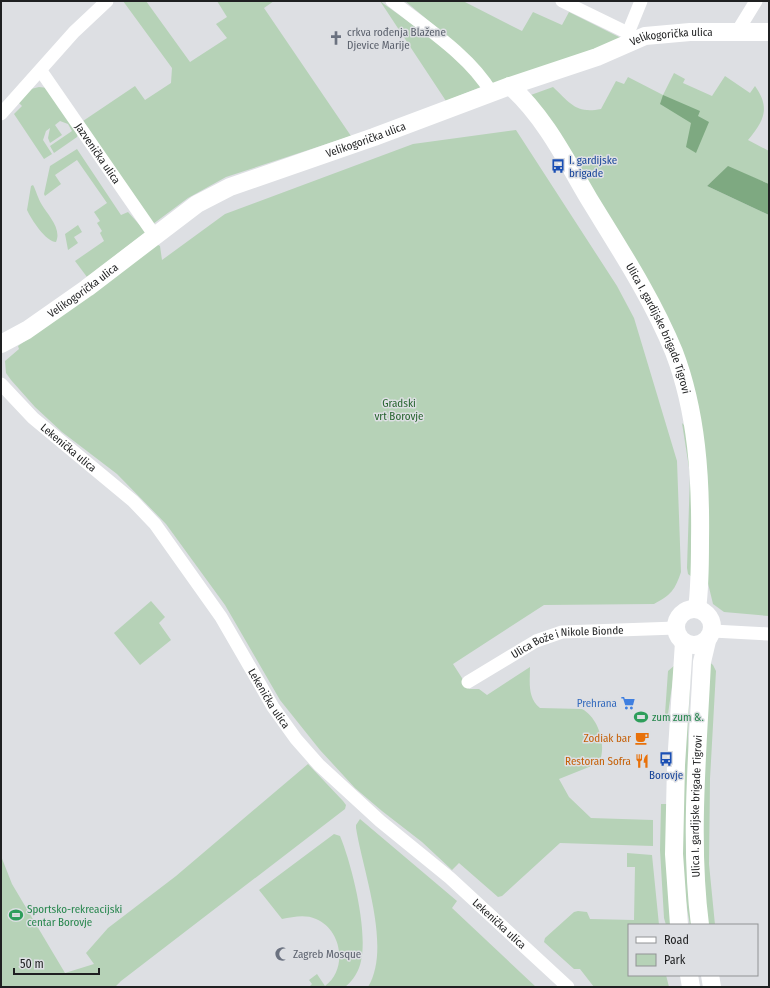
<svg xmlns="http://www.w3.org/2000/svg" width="770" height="988" font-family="'Fira Sans Condensed',sans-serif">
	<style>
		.green { fill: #b6d2b7 }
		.forest { fill: #7ea981 }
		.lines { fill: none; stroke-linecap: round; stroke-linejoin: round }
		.street { stroke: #fff; stroke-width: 13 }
		.secondary { stroke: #fff; stroke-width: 18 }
		.labels { text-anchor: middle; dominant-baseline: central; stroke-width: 3; stroke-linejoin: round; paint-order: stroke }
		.worship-label { font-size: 11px; fill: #5b616d; stroke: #dddfe3; text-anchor: start }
		.street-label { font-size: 11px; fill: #1f2021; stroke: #dddfe3 }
		.transit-label { font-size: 11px; fill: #164399; stroke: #dddfe3; text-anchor: start }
		.park-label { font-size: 11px; fill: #26632e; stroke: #dddfe3 }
		.shop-label { font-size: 11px; fill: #366cbe; stroke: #dddfe3; text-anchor: end }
		.leisure-label { font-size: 11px; fill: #27864d; stroke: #dddfe3; text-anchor: start }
		.food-label { font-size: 11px; fill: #c56008; stroke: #dddfe3; text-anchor: end }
	</style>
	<rect width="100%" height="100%" fill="#dddfe3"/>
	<path class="green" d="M123 1H146L190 62 227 38 216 24 227 17 217 1H274L264 8 351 136 226 177 188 198 153 224 83 121 135 86 145 100 171 83 172 68Z
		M380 1C411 24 460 56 481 87L446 101Z
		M405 1H463L522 31 533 12 562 25 569 12 621 38 620 40 494 84 448 37Z
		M674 73 685 79 683 83 712 96 725 76 750 93 755 86C770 107 765 120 748 140L769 151V184L728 167 707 186 769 215V616L724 612 713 604 706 575 681 363 528 96 553 87C570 103 576 114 601 109L616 81 624 84 628 77 663 95Z
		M39 87 48 88 78 134 77 137 54 153 50 146 72 131 68 124 60 121 55 125 62 135 50 143 48 138 50 128 46 131 43 140 52 154 44 159 14 114 22 106 18 102 31 89Z
		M516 130 617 286 634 318 677 461 681 572C675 590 671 595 654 604L544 605 453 664 469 689H479L487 695 530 667C530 681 527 698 540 708L582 709C599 718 607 746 599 763L559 779 569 797 591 818 653 820V846L560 843 502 896 498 897 459 863 452 870 422 842 382 811 355 788 320 750 280 700 225 605 166 524 117 474 62 432 35 407 11 380 6 373 5 361 19 349 18 346 83 300 156 244 160 246 162 260 225 214 413 144Z
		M77 149 121 215 128 212 146 232 87 277 75 261 104 241 100 233 102 231 97 223 100 221 94 212 107 203 77 160 55 175 61 184 45 196 44 194 50 166Z
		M33 185C36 190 38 199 42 205 48 215 62 229 56 242 46 242 31 219 27 210L31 186Z
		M78 225 82 232 74 237 78 243 68 250 65 234Z
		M682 423 687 428 694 475 692 577 688 574 687 568 690 474Z
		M151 601 165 617 159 623 171 640 140 665 114 633Z
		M691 658 688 736 690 766 694 925H690C673 838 685 746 691 658Z
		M708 661 713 665 716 671 710 779 709 864 715 925H703L698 870Z
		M675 665 668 714H665L668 671Z
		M308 764 343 801 346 805 345 809 121 981 115 987H1V856L12 884 65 973 94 964 86 953 108 928 176 876Z
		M661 804H669L672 925H666L664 918 660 850Z
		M360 819 457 901 452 908 536 987H368C392 948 363 872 356 828V825Z
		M334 834 340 836C352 865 368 930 361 961 359 971 353 981 345 987H309L312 984 309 980 317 974 325 986C348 969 342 930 316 919 305 914 293 917 282 919L259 890Z
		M627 853 652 855 659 925H629V975H666L669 987H594L580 969H574L544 942 545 938 574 912 578 911 587 912 590 919 634 920 635 867H627Z"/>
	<path class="forest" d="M663 95 700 111 698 116 709 122 696 153 686 147 691 123 660 104Z
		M728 166 769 184V215L707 186Z"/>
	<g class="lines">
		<g class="street">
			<path d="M392 1C425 27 470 56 491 92"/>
			<path d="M562 1 628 33 633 40"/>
			<path d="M737 32 756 1"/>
			<path d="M628 33 641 1"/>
			<path id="s1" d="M41 71 155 236"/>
			<path d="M1 114 74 32 107 1"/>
			<path id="s2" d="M1 384 33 418 133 501 155 524 221 617 273 707 296 739 319 765 380 821 450 878 568 987"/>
			<path d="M713 631 769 634"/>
			<path id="s3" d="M468 682 536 641 562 632 676 628"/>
		</g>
		<g class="secondary">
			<path id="s4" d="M510 86C544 116 566 160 589 199 619 248 652 298 674 352 697 412 701 479 700 542 700 564 700 587 697 609"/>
			<path id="s5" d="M1 344 27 330 87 288 197 204 230 187 374 137 510 86 597 57 645 36 690 32H769"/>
			<circle cx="694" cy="627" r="18"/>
			<path d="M679 925 674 854 676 765 684 642"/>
			<path id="s6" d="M700 925C689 839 698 748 702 662L707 641"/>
			<path d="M689 975 691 987"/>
			<path d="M710 975 712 987"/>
		</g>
	</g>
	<defs>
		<symbol id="church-bare" viewBox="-9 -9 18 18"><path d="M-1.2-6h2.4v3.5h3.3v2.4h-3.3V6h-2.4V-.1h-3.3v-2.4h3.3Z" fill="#6b7280" stroke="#dddfe3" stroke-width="2.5" paint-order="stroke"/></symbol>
		<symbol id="bus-bare" viewBox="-9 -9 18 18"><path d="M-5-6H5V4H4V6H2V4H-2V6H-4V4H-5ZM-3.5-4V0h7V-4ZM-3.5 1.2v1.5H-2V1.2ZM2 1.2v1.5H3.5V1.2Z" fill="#1a4fb4" stroke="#dddfe3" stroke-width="2.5" paint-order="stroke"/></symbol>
		<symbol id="supermarket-bare" viewBox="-9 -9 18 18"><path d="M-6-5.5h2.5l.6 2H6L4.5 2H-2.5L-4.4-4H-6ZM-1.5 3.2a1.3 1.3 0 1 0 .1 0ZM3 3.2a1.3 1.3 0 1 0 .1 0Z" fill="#3f7fe0" stroke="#dddfe3" stroke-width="2.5" paint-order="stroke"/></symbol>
		<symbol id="stadium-bare" viewBox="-9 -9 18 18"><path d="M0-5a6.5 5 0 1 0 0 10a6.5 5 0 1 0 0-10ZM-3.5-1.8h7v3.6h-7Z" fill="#2e9e5b" stroke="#dddfe3" stroke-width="2.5" paint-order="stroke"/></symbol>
		<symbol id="cafe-bare" viewBox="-9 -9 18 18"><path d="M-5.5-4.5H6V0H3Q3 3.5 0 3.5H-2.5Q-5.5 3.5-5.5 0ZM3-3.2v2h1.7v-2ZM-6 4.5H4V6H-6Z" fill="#e8710a" stroke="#dddfe3" stroke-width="2.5" paint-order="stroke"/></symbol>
		<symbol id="restaurant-bare" viewBox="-9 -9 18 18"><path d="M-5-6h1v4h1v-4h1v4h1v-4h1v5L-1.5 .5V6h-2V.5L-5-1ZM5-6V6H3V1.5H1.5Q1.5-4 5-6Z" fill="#e8710a" stroke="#dddfe3" stroke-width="2.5" paint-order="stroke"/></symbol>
		<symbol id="mosque-bare" viewBox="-9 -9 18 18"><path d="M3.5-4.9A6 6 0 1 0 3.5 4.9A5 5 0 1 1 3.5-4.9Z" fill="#6b7280" stroke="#dddfe3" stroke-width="2.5" paint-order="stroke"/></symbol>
	</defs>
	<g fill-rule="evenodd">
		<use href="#church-bare" x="326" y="28" width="20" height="20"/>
		<use href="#bus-bare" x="548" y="156" width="20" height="20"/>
		<use href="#supermarket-bare" x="618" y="693" width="20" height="20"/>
		<use href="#stadium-bare" x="631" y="707" width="20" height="20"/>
		<use href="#cafe-bare" x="632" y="728" width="20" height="20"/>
		<use href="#bus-bare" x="656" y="749" width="20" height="20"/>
		<use href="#restaurant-bare" x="632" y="751" width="20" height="20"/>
		<use href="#stadium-bare" x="6" y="905" width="20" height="20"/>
		<use href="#mosque-bare" x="272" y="944" width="20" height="20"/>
	</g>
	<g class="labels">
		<g class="worship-label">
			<text x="347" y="32">crkva rođenja Blažene<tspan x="347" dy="13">Djevice Marije</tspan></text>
			<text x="293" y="954">Zagreb Mosque</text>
		</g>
		<g class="street-label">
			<text stroke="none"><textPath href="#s5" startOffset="746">Velikogorička ulica</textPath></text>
			<text stroke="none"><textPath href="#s5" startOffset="422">Velikogorička ulica</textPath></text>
			<text stroke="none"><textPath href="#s1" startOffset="100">Jazvenička ulica</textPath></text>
			<text stroke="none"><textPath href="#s5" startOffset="98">Velikogorička ulica</textPath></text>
			<text stroke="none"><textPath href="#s4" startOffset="286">Ulica I. gardijske brigade Tigrovi</textPath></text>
			<text stroke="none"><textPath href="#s2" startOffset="93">Lekenička ulica</textPath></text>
			<text stroke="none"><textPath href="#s3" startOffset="110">Ulica Bože i Nikole Bionde</textPath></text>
			<text stroke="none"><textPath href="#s2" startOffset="417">Lekenička ulica</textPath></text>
			<text stroke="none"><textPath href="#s6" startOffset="119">Ulica I. gardijske brigade Tigrovi</textPath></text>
			<text stroke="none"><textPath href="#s2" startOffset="741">Lekenička ulica</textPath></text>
		</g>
		<g class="transit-label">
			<text x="569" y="160">I. gardijske<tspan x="569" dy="13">brigade</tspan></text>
			<text x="666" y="775" text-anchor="middle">Borovje</text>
		</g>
		<g class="park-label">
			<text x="399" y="403">Gradski<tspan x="399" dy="13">vrt Borovje</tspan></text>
		</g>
		<g class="shop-label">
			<text x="617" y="703">Prehrana</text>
		</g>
		<g class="leisure-label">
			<text x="652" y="717">zum zum &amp;.</text>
			<text x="27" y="909">Sportsko-rekreacijski<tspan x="27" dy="13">centar Borovje</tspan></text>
		</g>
		<g class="food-label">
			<text x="631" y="738">Zodiak bar</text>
			<text x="631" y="761">Restoran Sofra</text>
		</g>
	</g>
	<rect width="770" height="988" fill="none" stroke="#1f2021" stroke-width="4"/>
	<rect x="628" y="924" width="130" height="52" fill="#dddfe3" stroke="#919395"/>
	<rect x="636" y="937" width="20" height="6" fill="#ffffff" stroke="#919395"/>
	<text x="664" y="944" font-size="12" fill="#1f2021">Road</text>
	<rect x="636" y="954" width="20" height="12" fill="#b6d2b7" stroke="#919395"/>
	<text x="664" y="964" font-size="12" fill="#1f2021">Park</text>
	<path d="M14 968v6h85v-6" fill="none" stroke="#1f2021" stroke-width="2"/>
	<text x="20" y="968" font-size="12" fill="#1f2021" stroke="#dddfe3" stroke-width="3" paint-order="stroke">50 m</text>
</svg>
